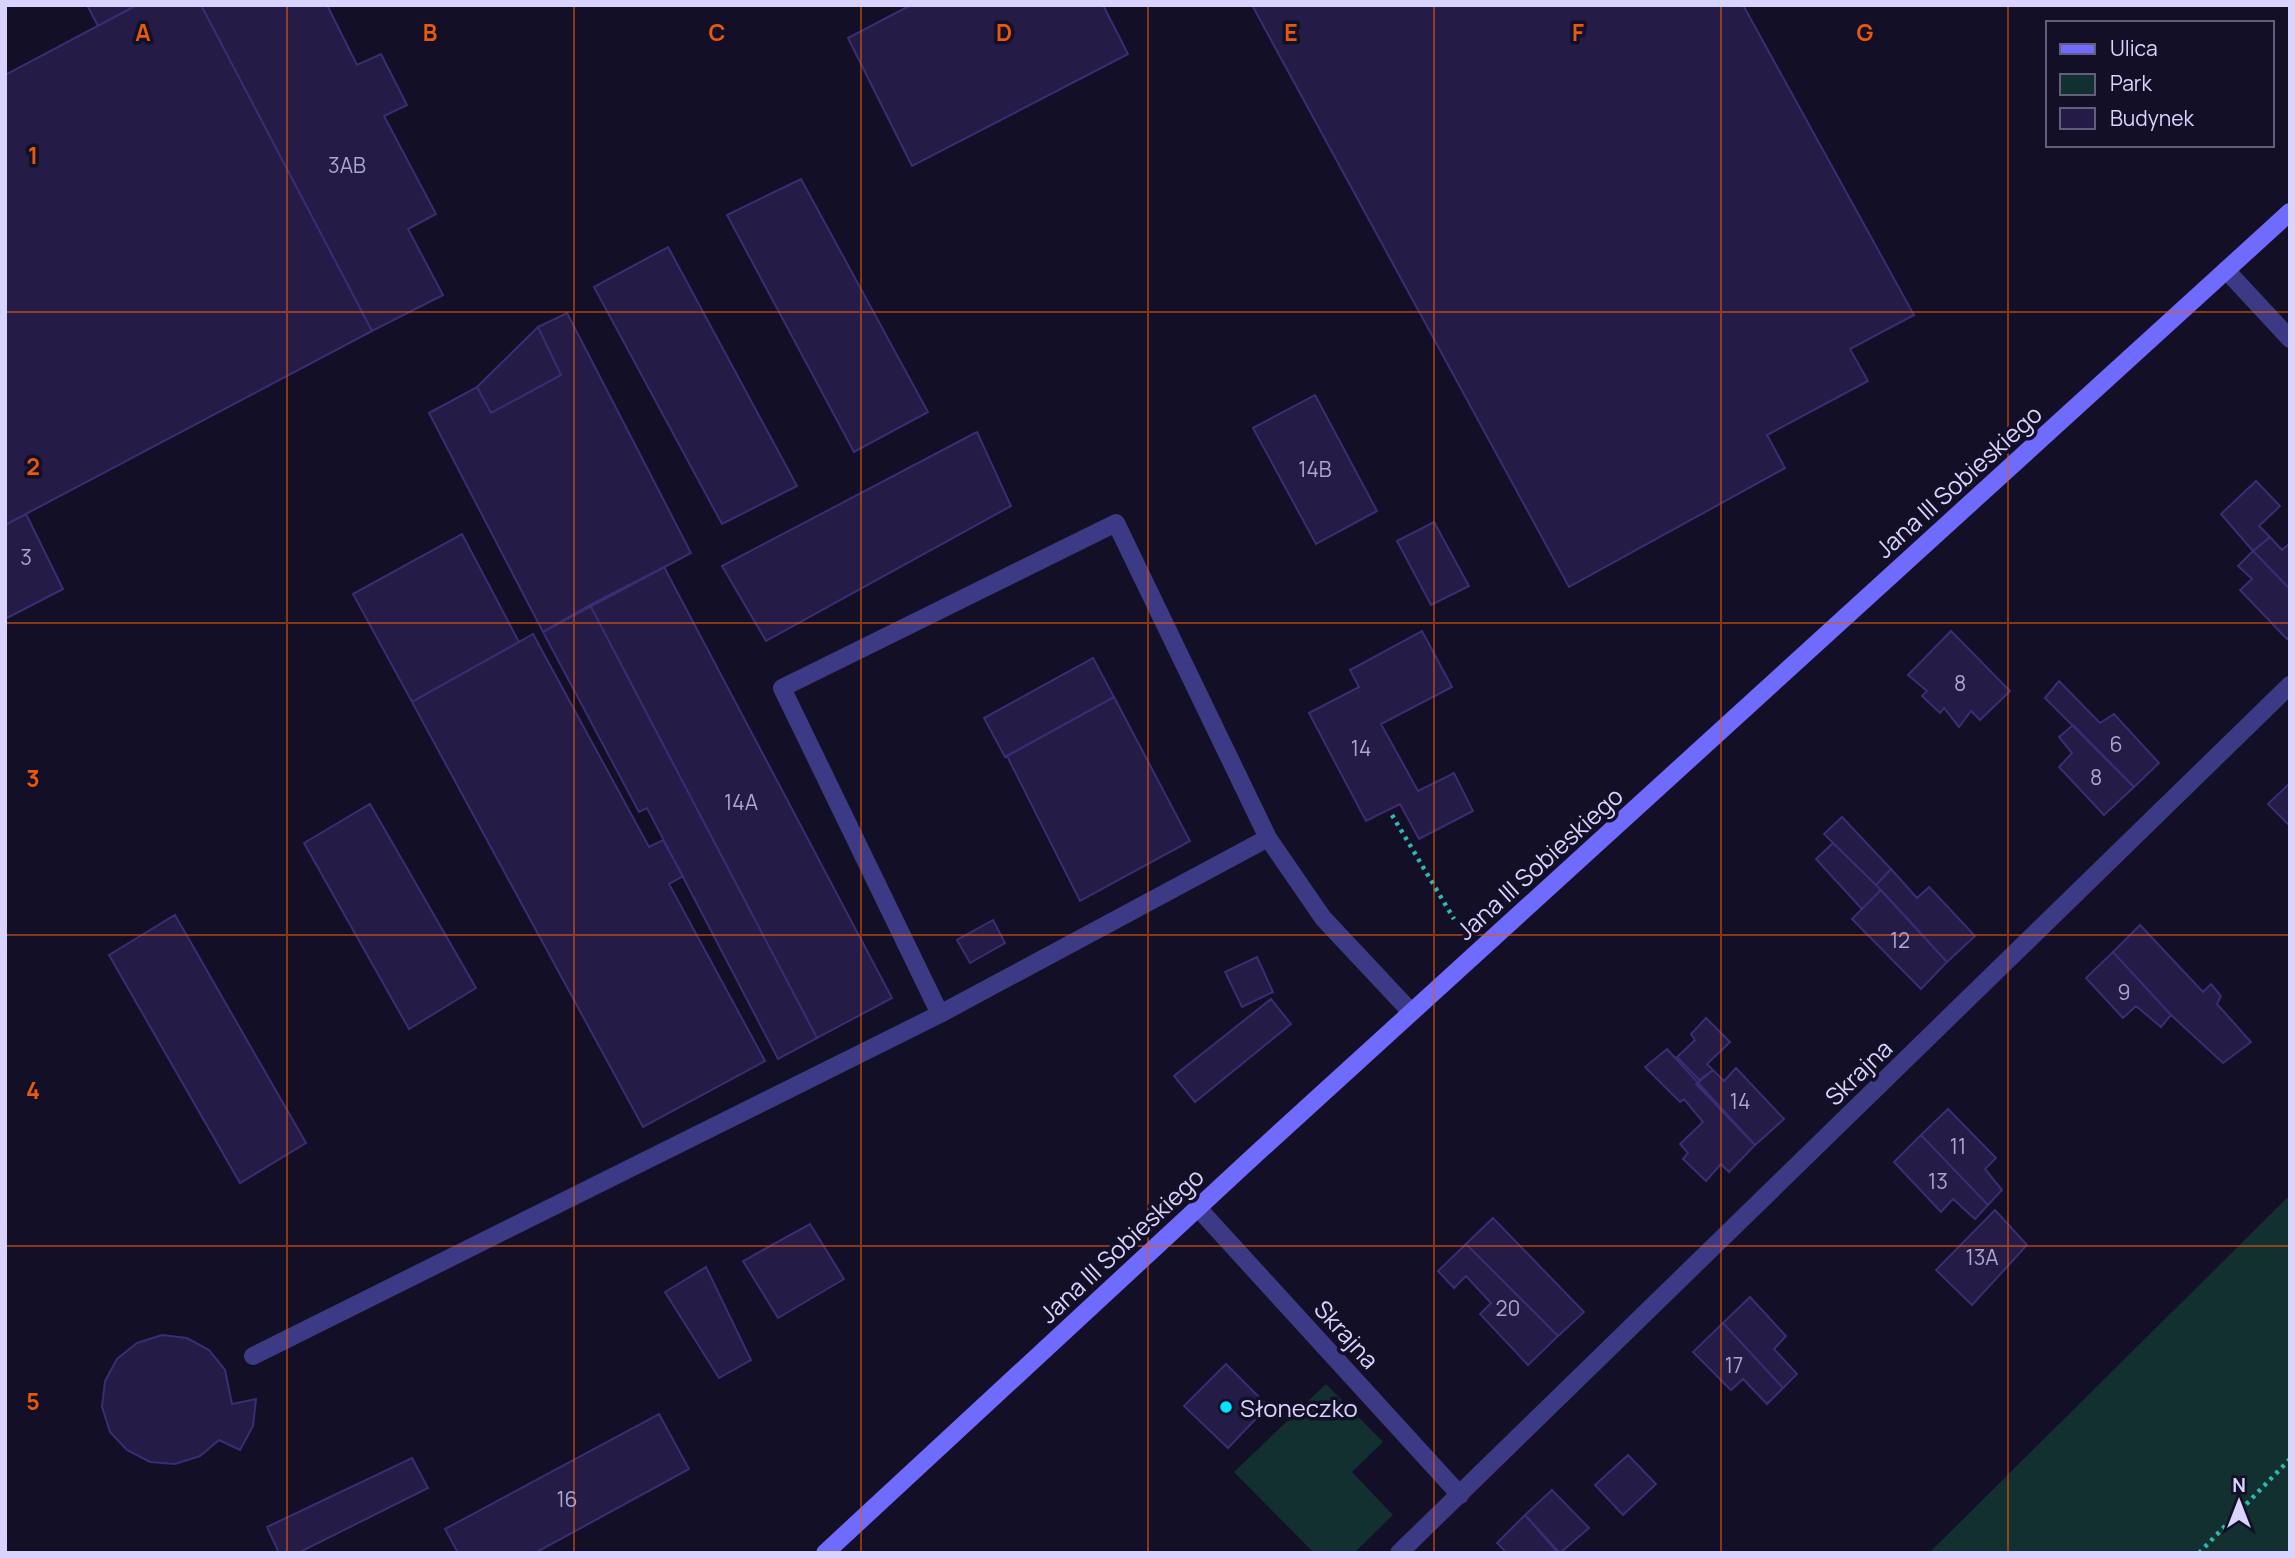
<svg xmlns="http://www.w3.org/2000/svg" width="2295" height="1558" font-family="Manrope,sans-serif">
	<style>
		.green { fill: #12302f }
		.building { fill: #241b47; stroke: #3b2d73; stroke-width: 2 }
		.lines { fill: none; stroke-linecap: round; stroke-linejoin: round }
		.path { stroke: #2fb8b0; stroke-width: 4.5; stroke-dasharray: 3.5 5; stroke-linecap: butt }
		.lane { stroke: #3d3a85; stroke-width: 18 }
		.street { stroke: #3d3a85; stroke-width: 18 }
		.secondary { stroke: #6f6bff; stroke-width: 18 }
		.grid { fill: none; stroke: #e8590c; stroke-width: 2; stroke-opacity: 0.55 }
		.poi-dot { fill: #00e5ff; stroke: #130f26; stroke-width: 2.5 }
		.labels { text-anchor: middle; dominant-baseline: central; stroke-width: 7; stroke-linejoin: round; paint-order: stroke }
		.number-label { font-size: 21px; fill: #aca6d1 }
		.street-label { font-size: 24px; fill: #d9d4ff; stroke: #130f26 }
		.poi-label { font-size: 24px; fill: #d9d4ff; stroke: #130f26; text-anchor: start }
		.grid-label { font-size: 23px; text-anchor: middle; font-weight: bold; fill: #e8590c; stroke: #130f26; stroke-width: 7; stroke-linejoin: round; paint-order: stroke }
	</style>
	<rect width="100%" height="100%" fill="#130f26"/>
	<path class="green" d="M2290 1195V1553H1929Z
		M1326 1384 1383 1442 1352 1472 1393 1515 1354 1553H1314L1234 1472Z"/>
	<path class="building" d="M87 5H137L98 26Z
		M137 5H201L372 331 5 525V75Z
		M201 5H327L357 65 381 54 407 105 384 116 436 214 408 229 443 295 372 331Z
		M911 5H1103L1128 54 912 166 848 38Z
		M1252 5H1743L1914 315 1850 349 1868 381 1767 435 1785 468 1569 587Z
		M801 179 928 412 854 452 727 215Z
		M668 247 797 486 722 524 594 287Z
		M567 313 691 553 543 632 429 413 477 387 491 413 561 375 538 327Z
		M538 327 561 375 491 413 477 387Z
		M1315 395 1377 511 1316 544 1253 428Z
		M977 432 1011 506 766 641 722 566Z
		M2256 481 2280 506 2259 526 2270 537 2253 551 2221 514Z
		M26 514 63 589 5 619V525Z
		M1434 522 1469 586 1431 605 1397 541Z
		M462 534 519 642 412 702 353 594Z
		M2270 537 2282 550 2290 543V589L2253 551Z
		M2253 551 2290 589V636L2287 639 2240 590 2252 579 2238 566Z
		M664 567 892 998 817 1038 590 605Z
		M590 605 817 1038 778 1059 647 808 639 812 543 632Z
		M1422 631 1452 687 1381 724 1418 791 1454 773 1473 811 1419 839 1400 804 1366 821 1309 713 1359 687 1350 670Z
		M1951 631 2010 691 1980 720 1971 711 1959 727 1944 708 1940 713 1922 696 1927 691 1908 675Z
		M533 634 649 847 663 840 683 876 669 884 765 1061 643 1127 412 702Z
		M1093 658 1114 697 1005 757 984 718Z
		M2059 681 2100 723 2114 714 2159 763 2134 787 2045 698Z
		M1114 697 1190 841 1080 901 1007 756Z
		M2073 725 2134 787 2104 815 2059 767 2072 753 2059 737Z
		M2290 783V826L2268 804Z
		M370 804 476 988 409 1029 304 843Z
		M1842 817 1891 869 1876 885 1824 834Z
		M1833 843 1881 890 1862 909 1816 859Z
		M1891 869 1917 898 1929 887 1975 936 1947 962 1876 885Z
		M1881 890 1947 962 1921 989 1852 919Z
		M175 915 306 1143 240 1183 109 955Z
		M993 920 1005 943 970 963 957 940Z
		M2140 925 2203 992 2211 984 2221 996 2217 1004 2251 1042 2223 1063 2171 1015 2113 952Z
		M2113 952 2171 1015 2161 1027 2136 1006 2123 1018 2086 978Z
		M1257 957 1273 992 1242 1007 1225 972Z
		M1271 999 1291 1024 1195 1102 1174 1076Z
		M1706 1018 1730 1042 1707 1064 1713 1070 1699 1080 1677 1057 1695 1040 1691 1034Z
		M1667 1049 1755 1145 1729 1172 1721 1164 1706 1181 1683 1159 1688 1153 1680 1144 1703 1122 1684 1099 1680 1102 1645 1067Z
		M1736 1068 1784 1119 1755 1145 1696 1084 1713 1070 1724 1081Z
		M1948 1109 1996 1158 1985 1169 2002 1190 1988 1205 1921 1135Z
		M1921 1135 1988 1205 1975 1219 1953 1199 1941 1212 1894 1162Z
		M1995 1210 2027 1245 1972 1305 1936 1270Z
		M1493 1218 1584 1312 1558 1336 1466 1244Z
		M810 1224 844 1279 778 1318 743 1261Z
		M1466 1244 1558 1336 1528 1365 1480 1314 1491 1303 1466 1276 1454 1288 1438 1271Z
		M706 1267 751 1360 719 1378 665 1292Z
		M1750 1297 1786 1336 1774 1349 1797 1374 1783 1388 1723 1323Z
		M1723 1323 1783 1388 1767 1404 1743 1379 1731 1390 1693 1352Z
		M162 1335 187 1338 209 1350 225 1370 232 1404 256 1399 253 1426 240 1450 219 1440 200 1456 175 1464 150 1462 127 1450 110 1432 102 1407 105 1381 117 1359 137 1343Z
		M1226 1364 1268 1406 1228 1448 1184 1406Z
		M659 1414 689 1469 535 1553H458L445 1529Z
		M1628 1455 1656 1484 1623 1515 1595 1485Z
		M412 1458 428 1488 298 1553H279L267 1527Z
		M1552 1490 1589 1528 1560 1553 1525 1515Z
		M1525 1515 1558 1553H1507L1497 1543Z"/>
	<g class="lines">
		<path class="path" d="M1392 815 1454 919
			M2199 1553 2290 1459"/>
		<path class="lane" d="M940 1014 1268 838
			M253 1356 940 1014 782 688 1116 523 1268 838 1323 918 1411 1012"/>
		<path class="street" d="M2226 270 2290 339
			M1198 1208 1460 1495
			M1399 1553 2290 685"/>
		<path class="secondary" d="M825 1553 1256 1154 2290 212"/>
	</g>
	<path class="grid" d="M287 5V1553M574 5V1553M861 5V1553M1148 5V1553M1434 5V1553M1721 5V1553M2008 5V1553M5 312H2290M5 623H2290M5 935H2290M5 1246H2290"/>
	<circle class="poi-dot" cx="1226" cy="1407" r="7"/>
	<g class="labels">
		<g class="number-label">
			<text x="347" y="165">3AB</text>
			<text x="1315" y="469">14B</text>
			<text x="26" y="557">3</text>
			<text x="1960" y="683">8</text>
			<text x="2116" y="744">6</text>
			<text x="1361" y="748">14</text>
			<text x="2096" y="777">8</text>
			<text x="741" y="802">14A</text>
			<text x="1900" y="940">12</text>
			<text x="2124" y="992">9</text>
			<text x="1740" y="1101">14</text>
			<text x="1958" y="1146">11</text>
			<text x="1938" y="1181">13</text>
			<text x="1982" y="1257">13A</text>
			<text x="1508" y="1308">20</text>
			<text x="1734" y="1365">17</text>
			<text x="567" y="1499">16</text>
		</g>
		<g class="street-label">
			<text transform="translate(1958 481) rotate(-42)">Jana III Sobieskiego</text>
			<text transform="translate(1539 863) rotate(-42)">Jana III Sobieskiego</text>
			<text transform="translate(1858 1072) rotate(-44)">Skrajna</text>
			<text transform="translate(1121 1245) rotate(-43)">Jana III Sobieskiego</text>
			<text transform="translate(1347 1334) rotate(48)">Skrajna</text>
		</g>
		<g class="poi-label">
			<text x="1240" y="1407">Słoneczko</text>
		</g>
	</g>
	<g class="grid-label">
		<text x="143" y="41">A</text>
		<text x="430" y="41">B</text>
		<text x="717" y="41">C</text>
		<text x="1004" y="41">D</text>
		<text x="1291" y="41">E</text>
		<text x="1578" y="41">F</text>
		<text x="1865" y="41">G</text>
		<text x="33" y="164">1</text>
		<text x="33" y="475">2</text>
		<text x="33" y="787">3</text>
		<text x="33" y="1099">4</text>
		<text x="33" y="1410">5</text>
	</g>
	<rect width="2295" height="1558" fill="none" stroke="#d9d4ff" stroke-width="14"/>
	<rect x="2046" y="21" width="228" height="126" fill="#130f26" stroke="#625e7d" stroke-width="2"/>
	<rect x="2060" y="44" width="35" height="10" fill="#6f6bff" stroke="#625e7d" stroke-width="2"/>
	<text x="2110" y="56" font-size="21" fill="#d9d4ff">Ulica</text>
	<rect x="2060" y="74" width="35" height="21" fill="#12302f" stroke="#625e7d" stroke-width="2"/>
	<text x="2110" y="91" font-size="21" fill="#d9d4ff">Park</text>
	<rect x="2060" y="108" width="35" height="21" fill="#241b47" stroke="#625e7d" stroke-width="2"/>
	<text x="2110" y="126" font-size="21" fill="#d9d4ff">Budynek</text>
	<g transform="translate(2239 1502)" stroke="#130f26" stroke-width="5" paint-order="stroke">
	<path d="M0-5L12 26L0 18L-12 26Z" fill="#d9d4ff"/>
	<text y="-10" font-size="19" font-weight="bold" text-anchor="middle" fill="#d9d4ff">N</text>
	</g>
</svg>
